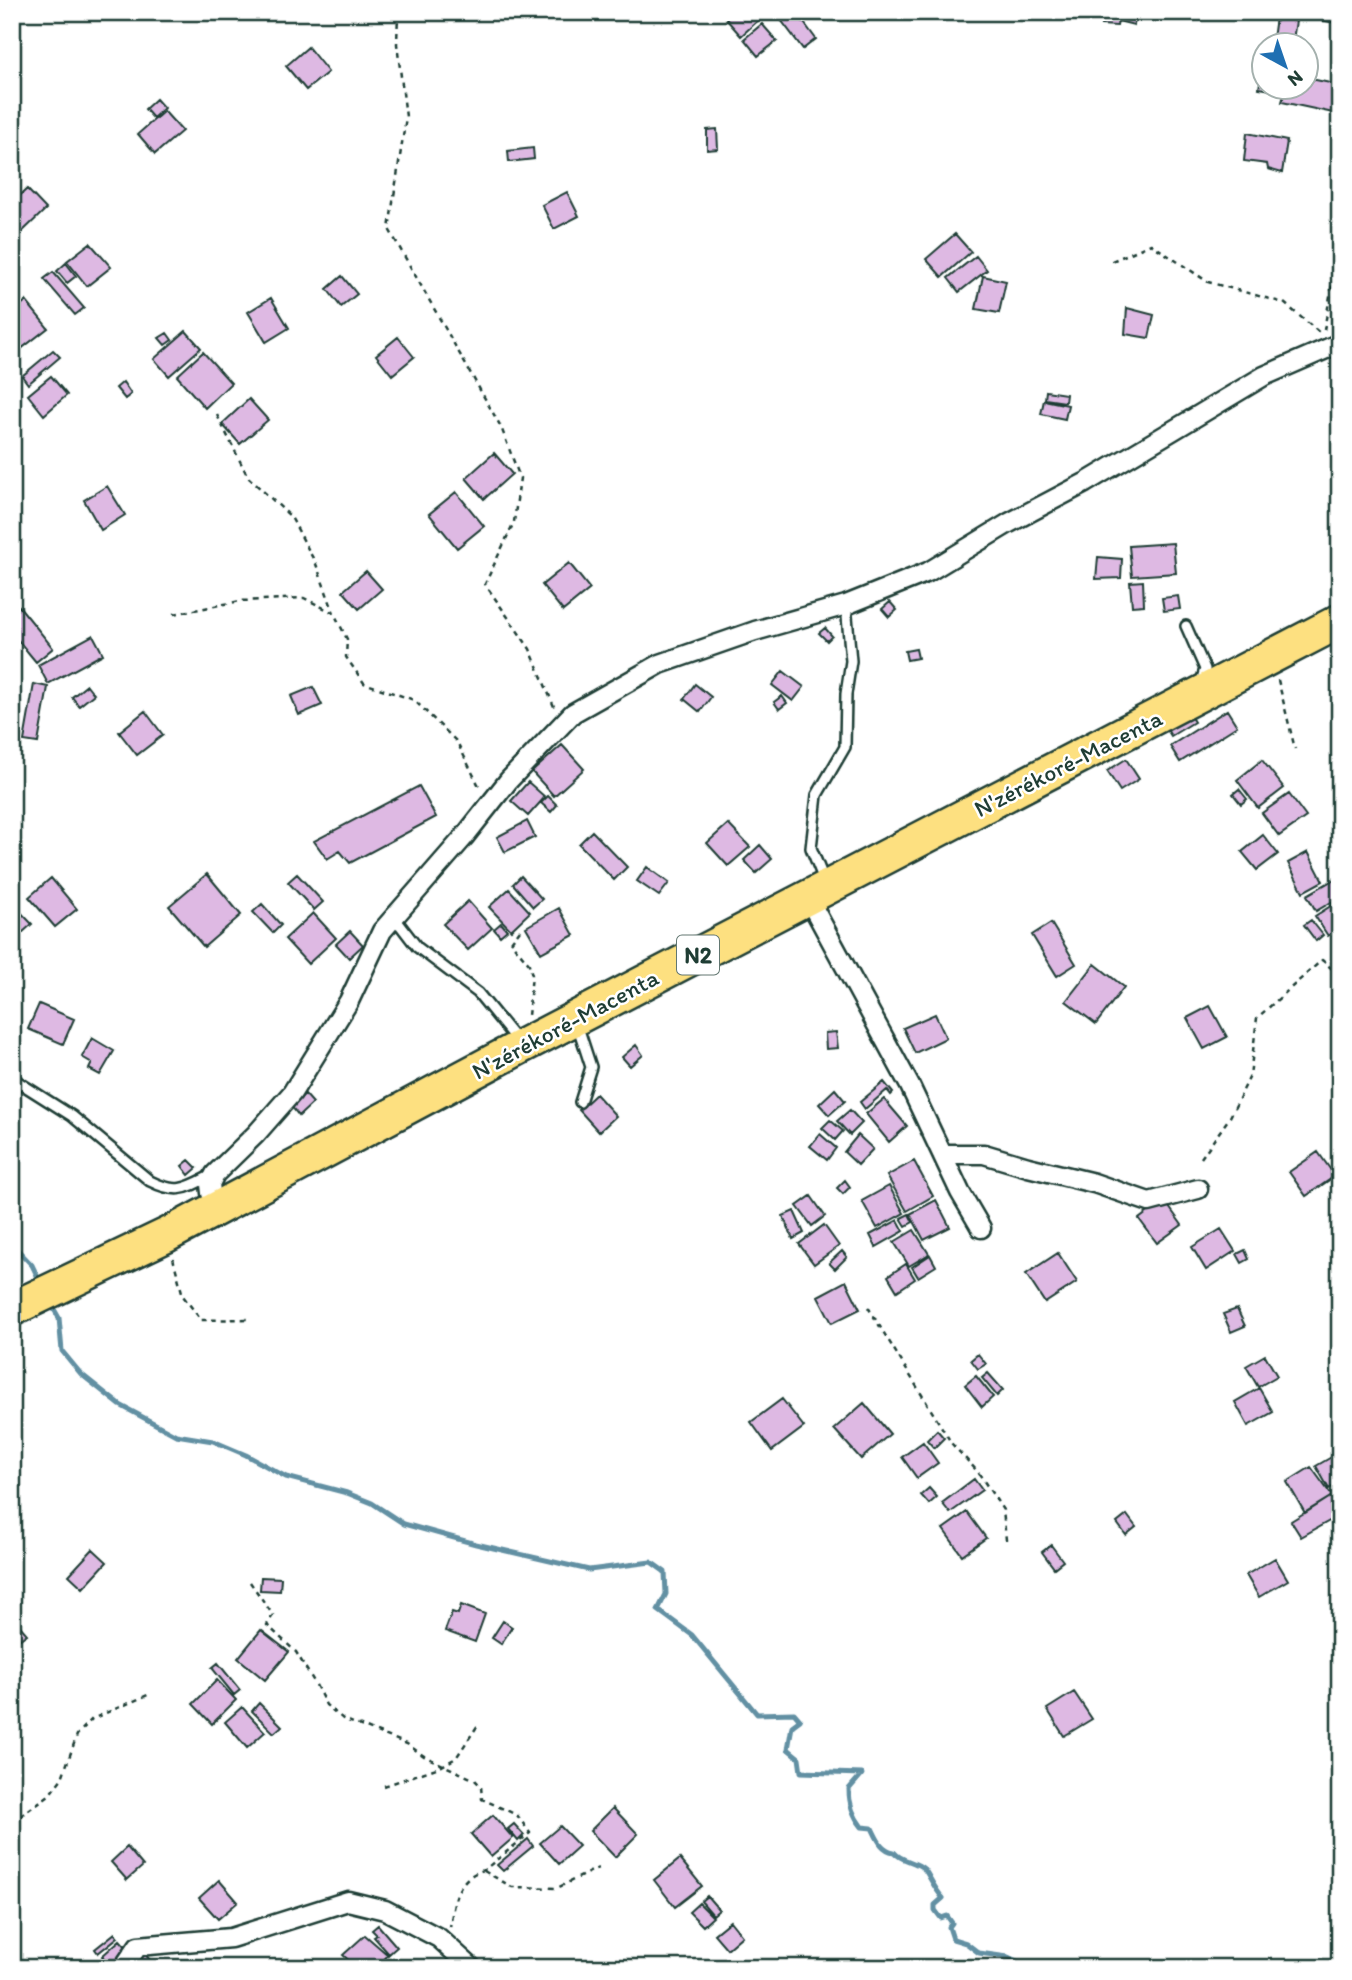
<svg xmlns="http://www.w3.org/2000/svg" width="1352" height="1980" font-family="Itim,sans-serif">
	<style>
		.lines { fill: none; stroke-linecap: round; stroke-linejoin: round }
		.stream { stroke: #6290a3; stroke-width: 5 }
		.building { fill: #deb9e3; stroke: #1f3d34; stroke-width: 2 }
		.lane-casing { stroke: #1f3d34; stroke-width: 14 }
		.street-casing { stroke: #1f3d34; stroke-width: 23 }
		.highway-casing { stroke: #1f3d34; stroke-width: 38 }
		.path { stroke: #1f3d34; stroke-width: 2.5; stroke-dasharray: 5 5; stroke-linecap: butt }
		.lane { stroke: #fff; stroke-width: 9 }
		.street { stroke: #fff; stroke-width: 18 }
		.highway { stroke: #fde080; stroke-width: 33 }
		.labels { text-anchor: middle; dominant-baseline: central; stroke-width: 5; stroke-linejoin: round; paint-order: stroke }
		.shield { fill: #fff; stroke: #627771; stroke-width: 2 }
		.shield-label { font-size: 23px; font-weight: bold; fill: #1f3d34 }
		.street-label { font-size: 24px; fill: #1f3d34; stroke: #fff }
	</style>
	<rect width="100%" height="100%" fill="#fff"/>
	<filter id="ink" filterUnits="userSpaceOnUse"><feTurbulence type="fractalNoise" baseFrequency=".0143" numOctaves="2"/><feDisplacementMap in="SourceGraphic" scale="14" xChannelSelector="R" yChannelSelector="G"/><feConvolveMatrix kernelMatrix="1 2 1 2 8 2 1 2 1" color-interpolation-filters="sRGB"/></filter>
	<g filter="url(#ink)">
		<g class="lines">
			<path class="stream" d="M12 1244 32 1265 41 1284
				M50 1302 59 1318 62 1351 81 1374 120 1405 176 1435 213 1441 246 1455 286 1477 347 1493 372 1503 404 1524 476 1544 589 1570 651 1562 665 1572 666 1594 658 1610 692 1635 757 1714 794 1713 800 1720 792 1726 788 1749 799 1758 801 1772 862 1774 849 1789C849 1803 853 1816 862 1827L872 1828C877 1838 881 1850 894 1852 902 1862 914 1860 924 1869 928 1873 935 1890 943 1898L935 1905V1910L941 1918 947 1916 952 1923 949 1927 953 1939 966 1943 979 1953 1008 1957 1032 1968"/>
		</g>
		<path class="building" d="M733 12H757L762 17 741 36 726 19Z
			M775 12H796L816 39 803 49Z
			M1103 12H1135L1134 25 1118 21 1117 26 1101 25Z
			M1296 12H1340V24L1296 15Z
			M1276 17 1296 21 1292 46H1272Z
			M762 24 777 41 758 56 744 39Z
			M308 47 328 72 306 90 286 66Z
			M1264 62V88H1272V90L1259 88Z
			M1306 78 1340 85 1338 114 1282 102 1286 88H1306Z
			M156 99 164 108 153 118 145 109Z
			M164 111 182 131 155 154 138 134Z
			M717 129 718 149 707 150V130Z
			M1247 133 1287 141 1282 173 1268 169 1267 164 1244 161Z
			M533 148 534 159 509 162 508 151Z
			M27 189 46 209 21 233 12 224V203Z
			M567 192 579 216 554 229 542 205Z
			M955 234 971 252 942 277 926 259Z
			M90 243 111 267 87 286 67 261Z
			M976 256 987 270 959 292 948 278Z
			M66 263 76 276 67 283 57 271Z
			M53 272 84 308 75 315 44 279Z
			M342 276 357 294 341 307 327 289Z
			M983 276 1006 281 999 313 976 309Z
			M271 298 289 328 266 342 248 312Z
			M26 301 48 328 21 349 12 338V312Z
			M1127 308 1154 315 1149 338 1125 334Z
			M186 331 201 348 169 376 154 359Z
			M167 333 172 340 165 345 159 338Z
			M398 337 414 357 392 375 376 355Z
			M53 350 60 357 28 384 22 376Z
			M203 352 231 383 205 408 177 376Z
			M51 376 67 395 44 415 28 395Z
			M123 382 131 394 125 399 116 388Z
			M1046 391 1066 394 1065 402 1045 399Z
			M249 399 268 420 240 444 222 424Z
			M1044 400 1068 405 1065 419 1041 414Z
			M494 453 512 474 484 499 466 478Z
			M107 486 125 515 101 530 84 500Z
			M456 492 484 526 457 548 429 514Z
			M1173 543 1176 573 1132 576 1129 546Z
			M1098 557 1122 559 1121 578 1096 579Z
			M569 563 590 589 563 611 542 585Z
			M366 571 382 589 359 609 343 591Z
			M1143 581 1144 605 1132 606 1130 582Z
			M1178 596 1180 609 1164 611 1162 598Z
			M890 602 897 610 889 617 882 609Z
			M19 606 53 648 36 662 12 633V612Z
			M825 628 832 636 827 641 819 633Z
			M93 635 103 654 48 684 38 665Z
			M916 649 918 658 907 660 905 651Z
			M783 671 804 687 793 701 772 685Z
			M34 684 48 687 38 743 24 741Z
			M695 684 711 697 700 712 684 699Z
			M87 685 94 694 79 706 72 697Z
			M313 687 322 705 299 715 291 696Z
			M782 696 787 703 779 709 774 702Z
			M1227 710 1237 726 1180 762 1170 746Z
			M145 711 163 735 137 755 119 732Z
			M1189 714 1194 722 1171 736 1166 728Z
			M562 745 584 769 554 796 532 772Z
			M1126 759 1139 779 1120 791 1107 771Z
			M1262 760 1284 788 1258 808 1237 780Z
			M528 782 545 797 528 816 511 801Z
			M419 786 436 817 350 863 340 851 327 859 314 841Z
			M1239 789 1247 799 1241 804 1233 794Z
			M1289 794 1306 817 1279 836 1262 813Z
			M548 796 557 805 551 812 541 803Z
			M527 821 535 837 505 852 497 837Z
			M728 824 750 847 728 866 707 843Z
			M592 831 627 867 614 880 579 844Z
			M1263 835 1278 854 1257 870 1242 852Z
			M760 845 772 859 756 873 744 860Z
			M1308 852 1323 881 1303 892 1288 863Z
			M647 867 669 883 659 896 637 881Z
			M207 874 241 915 204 947 169 906Z
			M297 874 323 902 314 910 288 882Z
			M521 876 542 899 533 907 513 884Z
			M1340 876V897L1316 911 1307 895Z
			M51 878 77 909 55 927 29 897Z
			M509 889 530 912 511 930 489 907Z
			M468 901 492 928 468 950 443 924Z
			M12 903 32 924 12 942Z
			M262 904 281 925 273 933 253 912Z
			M1334 904 1340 914V929L1328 936 1315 916Z
			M559 908 574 935 541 953 526 927Z
			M313 913 336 938 308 964 285 939Z
			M1311 920 1323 935 1316 941 1304 925Z
			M501 923 507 930 500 936 494 929Z
			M1051 923 1076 964 1057 976 1032 935Z
			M350 931 363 945 349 958 336 944Z
			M1095 964 1124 987 1096 1024 1066 1001Z
			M39 1004 74 1019 63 1044 28 1029Z
			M1210 1006 1227 1037 1204 1049 1187 1018Z
			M935 1014 946 1038 915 1053 903 1028Z
			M836 1032 838 1048 826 1049 825 1033Z
			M92 1038 114 1051 100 1075 89 1069 92 1063 82 1057Z
			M636 1045 643 1055 630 1066 622 1057Z
			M884 1082 893 1093 891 1095 887 1090 865 1109 860 1102Z
			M835 1089 845 1101 829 1115 819 1104Z
			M305 1094 313 1103 299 1116 291 1106Z
			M596 1094 616 1116 599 1132 579 1110Z
			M884 1099 907 1126 889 1142 866 1114Z
			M850 1110 862 1123 850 1135 837 1121Z
			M830 1120 843 1131 835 1140 822 1128Z
			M820 1134 836 1148 827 1160 810 1146Z
			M858 1135 873 1149 858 1165 844 1152Z
			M1318 1152 1335 1176 1306 1196 1289 1172Z
			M189 1160 197 1168 189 1175 182 1166Z
			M914 1161 933 1196 907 1211 887 1176Z
			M845 1180 850 1187 843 1194 837 1188Z
			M889 1186 904 1213 877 1228 862 1201Z
			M811 1196 825 1216 812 1226 797 1206Z
			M936 1200 950 1227 924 1240 910 1214Z
			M1164 1200 1182 1225 1157 1243 1139 1219Z
			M794 1211 804 1233 793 1239 783 1216Z
			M909 1214 913 1222 906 1226 901 1218Z
			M898 1220 904 1231 876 1247 870 1235Z
			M824 1225 839 1246 814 1264 799 1244Z
			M1221 1229 1235 1251 1206 1270 1192 1247Z
			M914 1230 929 1254 909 1266 894 1242Z
			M1245 1250 1249 1259 1242 1263 1237 1254Z
			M842 1251 847 1257 835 1269 829 1263Z
			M1058 1253 1077 1282 1045 1303 1026 1274Z
			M930 1255 936 1266 918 1277 912 1267Z
			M906 1264 915 1279 897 1291 888 1276Z
			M846 1281 860 1309 832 1323 818 1296Z
			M1237 1309 1245 1326 1231 1332 1223 1314Z
			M978 1354 986 1364 978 1369 971 1360Z
			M1265 1355 1277 1376 1258 1387 1246 1366Z
			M988 1373 1003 1390 997 1396 982 1378Z
			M976 1376 993 1397 982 1407 965 1385Z
			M1259 1388 1273 1412 1248 1426 1235 1402Z
			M782 1399 804 1427 772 1451 751 1422Z
			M864 1403 890 1434 861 1459 834 1429Z
			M937 1430 944 1438 934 1448 927 1440Z
			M923 1442 938 1463 917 1478 902 1457Z
			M1335 1455 1340 1463V1483L1329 1489 1316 1466Z
			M1311 1467 1332 1496 1305 1513 1287 1482Z
			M974 1479 982 1490 950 1513 942 1503Z
			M929 1488 937 1497 929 1504 921 1495Z
			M1332 1496 1340 1506V1515L1301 1537 1291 1521Z
			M967 1512 986 1538 962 1555 943 1529Z
			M1127 1515 1136 1527 1126 1535 1117 1523Z
			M1051 1545 1063 1561 1054 1568 1042 1552Z
			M93 1549 107 1562 83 1588 69 1575Z
			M1275 1558 1288 1580 1259 1597 1246 1575Z
			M261 1577 281 1578 280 1591 260 1590Z
			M461 1605 485 1614 475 1642 445 1631 452 1612 458 1614Z
			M503 1621 512 1627 501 1644 492 1638Z
			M20 1626 27 1634 12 1645V1632Z
			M261 1630 289 1652 265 1680 238 1658Z
			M218 1663 240 1690 234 1695 212 1668Z
			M217 1680 236 1700 212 1724 193 1704Z
			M1074 1692 1092 1719 1064 1736 1047 1709Z
			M259 1703 282 1726 274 1733 252 1711Z
			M242 1707 265 1732 247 1748 225 1722Z
			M613 1808 638 1834 615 1857 590 1831Z
			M493 1815 513 1838 491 1857 471 1834Z
			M514 1824 524 1835 518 1841 508 1829Z
			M560 1826 579 1846 559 1864 540 1843Z
			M528 1839 533 1846 503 1871 497 1865Z
			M127 1847 143 1866 127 1880 111 1862Z
			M680 1859 702 1886 675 1907 654 1880Z
			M219 1880 238 1902 218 1919 199 1898Z
			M707 1896 719 1910 713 1915 701 1901Z
			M699 1903 713 1917 703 1926 689 1912Z
			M730 1921 742 1936 727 1949 714 1934Z
			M378 1925 397 1947 389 1954 374 1937 377 1935 372 1930Z
			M115 1933 118 1937 98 1953 95 1949Z
			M365 1935 388 1955 377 1968H357L343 1955Z
			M120 1940 128 1949 110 1965 102 1956Z
			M143 1952 155 1966 153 1968H139L134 1961Z"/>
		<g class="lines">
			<defs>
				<path id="lane" d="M1186 626 1205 669 1201 682
					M824 880 811 848 817 795 845 747 846 694 851 661 846 605
					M394 917 417 947 478 993 518 1042
					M577 1024 591 1067 580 1102
					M12 1078 72 1116 150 1181C178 1195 187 1188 212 1175"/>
				<path id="street" d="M808 898 910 1086 960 1192 981 1228
					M942 1154H984L1028 1167 1094 1183 1149 1202 1198 1189
					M219 1207 211 1193 210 1184 215 1174 256 1134 292 1093 349 1001 382 931 464 837 509 780 573 713 660 664 755 631 846 605 928 572 1009 523 1085 483 1264 376 1340 343
					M123 1968 138 1946 231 1938 348 1901 385 1910 439 1938 472 1968"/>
				<path id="highway" d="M12 1309 167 1235 522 1046 1340 621"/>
			</defs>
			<use href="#lane" class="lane-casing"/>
			<use href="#street" class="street-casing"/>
			<use href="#highway" class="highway-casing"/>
			<path class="path" d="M398 12 397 44 406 117 389 229 501 427 520 478 514 522 485 584 530 649 555 709
				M1112 261 1151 244 1208 282 1284 303 1321 334
				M1324 330 1340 240
				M217 415 248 477 291 517 316 564 334 613
				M174 614 240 601 304 598 334 613 347 639 346 657 364 683 414 700 457 742 480 788
				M1278 680 1295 749
				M520 930 511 942 529 964 532 975 528 1016
				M1201 1158 1230 1117 1250 1076 1257 1018 1322 960 1340 976
				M173 1258 183 1296 201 1320 250 1319
				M868 1307 952 1444 978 1472 1003 1510 1006 1540
				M250 1582 273 1615 267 1625 296 1652 316 1685 326 1705 343 1719 407 1744 424 1756 475 1780 481 1786 482 1799 517 1815 530 1833 484 1870C455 1878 454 1903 450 1927
				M384 1786 442 1766 456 1758 478 1725
				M12 1822 49 1795 62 1778 77 1735 92 1719 150 1694
				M484 1871 512 1887 557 1888 598 1868"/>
			<use href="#lane" class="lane"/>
			<use href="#street" class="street"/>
			<use href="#highway" class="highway"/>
		</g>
	</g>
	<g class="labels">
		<rect class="shield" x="677" y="935.5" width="42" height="39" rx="5"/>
		<g class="shield-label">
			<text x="698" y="955">N2</text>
		</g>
		<g class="street-label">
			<text transform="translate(1068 763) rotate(-27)">N'zérékoré-Macenta</text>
			<text transform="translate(565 1024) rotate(-28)">N'zérékoré-Macenta</text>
		</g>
	</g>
	<rect width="1352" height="1980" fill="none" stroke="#fff" stroke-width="42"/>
	<rect x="21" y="21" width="1310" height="1938" fill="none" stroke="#1f3d34" stroke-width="2.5" filter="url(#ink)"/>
	<g transform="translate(1285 66) rotate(140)"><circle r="33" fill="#ffffff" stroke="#a5b1ae" stroke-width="2"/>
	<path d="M0-5L12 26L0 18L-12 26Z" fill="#1f6fb2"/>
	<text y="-10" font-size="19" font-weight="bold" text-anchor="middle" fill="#1f3d34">N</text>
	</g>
</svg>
